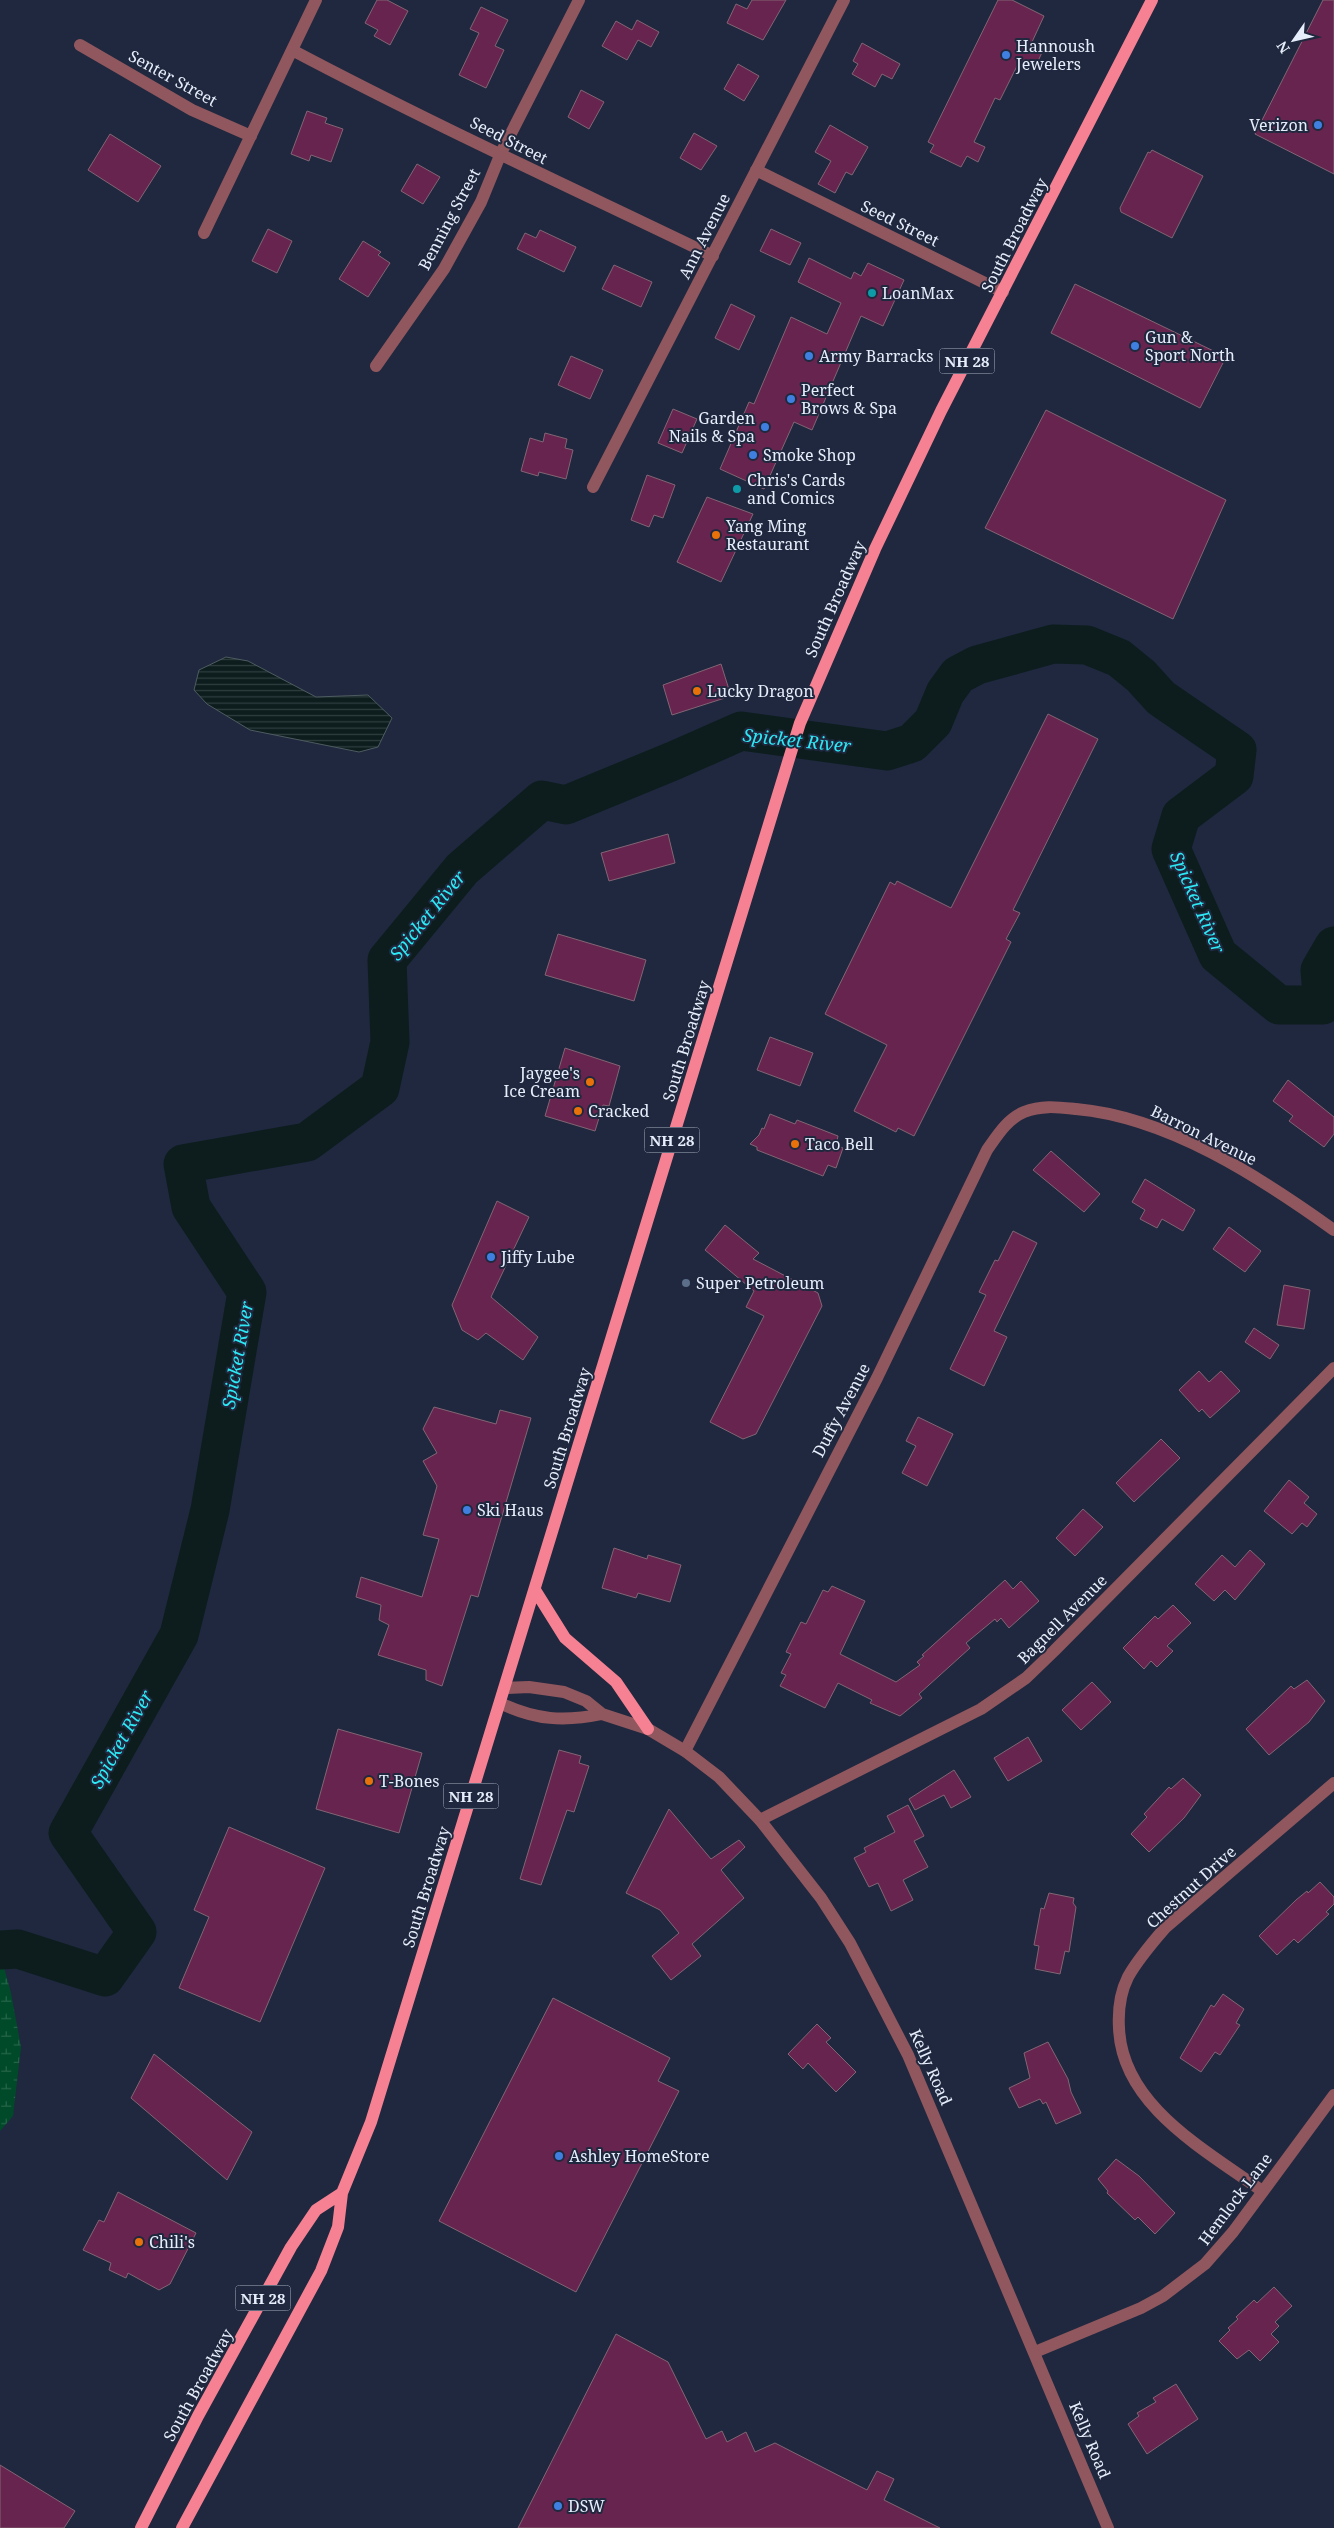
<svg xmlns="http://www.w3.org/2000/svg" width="1334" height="2528" font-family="'Noto Serif',serif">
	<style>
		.wetland { fill: url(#wetland-marsh) }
		.water { fill: url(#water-rules); stroke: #4e5b60 }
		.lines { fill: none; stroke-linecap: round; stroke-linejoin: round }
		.river { stroke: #0d1d1e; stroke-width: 39 }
		.building { fill: #67244e; stroke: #826575 }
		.minor { stroke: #90575e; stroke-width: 12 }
		.tertiary { stroke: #90575e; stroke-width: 12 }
		.primary { stroke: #f68192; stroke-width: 12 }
		.shop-dot { fill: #3f7fe0; stroke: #1f283e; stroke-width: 2 }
		.culture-dot { fill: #0f9aa8; stroke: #1f283e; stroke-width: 2 }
		.food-dot { fill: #e8710a; stroke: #1f283e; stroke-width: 2 }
		.service-dot { fill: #5c6f8a; stroke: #1f283e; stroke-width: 2 }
		.labels { text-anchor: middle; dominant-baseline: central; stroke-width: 4; stroke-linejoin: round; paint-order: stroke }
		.shield { fill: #1f283e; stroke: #aab2c2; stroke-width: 1 }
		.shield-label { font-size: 15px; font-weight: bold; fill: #e6edfb }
		.poi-label { font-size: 16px; fill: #e6edfb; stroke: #1f283e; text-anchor: start }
		.street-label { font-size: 16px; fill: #e6edfb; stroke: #1f283e }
		.water-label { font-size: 18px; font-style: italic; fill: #2de9f6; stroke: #1f283e }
	</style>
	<defs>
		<pattern id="wetland-marsh" width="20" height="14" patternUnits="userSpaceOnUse" patternTransform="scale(1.25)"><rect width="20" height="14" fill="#004a29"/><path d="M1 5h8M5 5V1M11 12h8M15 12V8" fill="none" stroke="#256449"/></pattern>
		<pattern id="water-rules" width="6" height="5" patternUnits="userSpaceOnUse" patternTransform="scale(1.25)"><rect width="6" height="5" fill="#0d1d1e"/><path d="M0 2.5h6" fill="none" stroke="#303e40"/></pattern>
	</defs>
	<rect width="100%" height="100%" fill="#1f283e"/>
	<path class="wetland" d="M0 1953 11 1993 21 2047 13 2116 0 2131Z"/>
	<path class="water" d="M226 657 248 661 316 697 368 695 392 718 378 747 359 752 250 730 207 704 194 690 199 670Z"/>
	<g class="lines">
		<path class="river" d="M0 1950 18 1949 105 1977 137 1932 68 1833 179 1635 210 1510 247 1292 191 1207 183 1164 307 1142 380 1088 390 1042 387 960 462 869 542 800 566 805 673 761 741 731 887 751 912 743 933 722 945 693 958 675 977 665 1053 644 1087 645 1119 658 1141 676 1161 698 1237 750 1234 776 1181 816 1171 849 1218 955 1279 1005H1323L1320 970 1334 946"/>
	</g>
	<path class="building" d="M377 0H387L408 11 390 45 374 36 378 30 365 23Z
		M752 0H786L763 40 727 23 736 4 747 9Z
		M998 0H1012L1044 16 1032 42 1044 48 1034 70 1019 62 1000 100 995 98 974 142 985 147 978 162 967 156 961 167 930 152 934 145 928 142Z
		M1323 0H1334V174L1255 134Z
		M481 7 508 20 495 46 504 50 486 88 459 75 479 33 470 29Z
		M637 20 659 32 651 47 638 40 627 60 602 46 616 21 632 30Z
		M862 43 900 64 892 79 882 74 875 87 852 74 858 64 853 61Z
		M738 64 759 76 744 101 724 89Z
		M581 90 604 102 589 129 568 117Z
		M307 111 327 118 325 123 343 129 331 162 311 155 309 161 291 154Z
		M830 125 868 147 852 175 846 172 835 193 818 184 831 161 815 152Z
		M694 133 717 146 701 170 680 158Z
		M110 134 161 166 138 202 88 170Z
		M1152 150 1203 176 1172 238 1121 212 1120 208 1148 152 1150 153Z
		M417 164 440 177 423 204 401 191Z
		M268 229 292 241 277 273 252 261Z
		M771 229 801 243 790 265 760 251Z
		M540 230 576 247 564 272 517 249 525 233 536 238Z
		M363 241 381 252 378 255 390 263 368 297 339 279Z
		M809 258 851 279 854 272 861 276 868 263 904 280 883 326 861 316 812 430 794 422 764 489 720 469 749 402 754 404 791 317 827 334 841 303 798 282Z
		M614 265 652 282 641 307 602 289Z
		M1075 284 1226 357 1200 408 1051 333Z
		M731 304 755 316 739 350 715 338Z
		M571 356 603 370 590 399 558 385Z
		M673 409 697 419 682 453 658 443Z
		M1046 410 1226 500 1173 619 985 528Z
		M545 433 567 439 565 448 573 450 566 479 539 472 538 476 521 471 530 438 543 442Z
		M647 475 675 485 663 518 654 515 649 527 631 520Z
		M707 497 753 514 721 582 677 562Z
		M721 664 731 696 672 715 663 685Z
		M1048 714 1098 739 1013 910 1020 913 1006 939 1011 942 914 1136 898 1128 896 1132 854 1111 887 1045 825 1014 890 882 895 885 897 881 951 908Z
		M668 834 675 863 609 881 601 853Z
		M558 934 646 960 634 1001 545 975Z
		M770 1037 813 1053 800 1086 757 1070Z
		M565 1048 620 1066 609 1106 603 1105 595 1131 545 1116Z
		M1288 1080 1334 1117V1134L1324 1147 1289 1121 1293 1116 1273 1101Z
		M770 1114 795 1124 797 1120 838 1136 836 1145 843 1148 836 1168 828 1165 823 1176 757 1150V1147L750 1144 759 1135 762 1128 764 1129Z
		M1051 1151 1100 1194 1084 1212 1033 1170Z
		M1145 1179 1195 1210 1183 1231 1162 1219 1157 1228 1140 1219 1145 1210 1132 1202Z
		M497 1201 529 1217 491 1297 538 1337 523 1360 486 1333 478 1340 462 1330 452 1305Z
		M725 1225 759 1253 753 1259 818 1293 822 1306 756 1434 743 1439 710 1422 764 1316 746 1307 754 1291 705 1250Z
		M1229 1227 1261 1251 1245 1272 1213 1249Z
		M1013 1231 1037 1243 994 1331 1007 1337 984 1386 950 1369 986 1295 979 1292 995 1260 998 1261Z
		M1284 1285 1310 1290 1304 1329 1277 1325Z
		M1254 1328 1279 1345 1270 1359 1245 1342Z
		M1199 1371 1209 1382 1221 1371 1240 1391 1210 1418 1202 1409 1199 1412 1179 1390Z
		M434 1407 496 1424 500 1410 531 1418 478 1597 471 1595 442 1686 426 1680V1670L378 1655 389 1625 379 1620 381 1605 356 1597 361 1577 422 1597 439 1539 423 1535 437 1486 423 1461 437 1453 423 1429Z
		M918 1417 953 1434 927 1486 902 1473 916 1446 906 1441Z
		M1161 1439 1180 1458 1134 1502 1116 1483Z
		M1289 1480 1309 1497 1304 1503 1317 1514 1307 1527 1302 1523 1292 1534 1264 1511Z
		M1083 1509 1103 1527 1075 1556 1056 1538Z
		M614 1548 647 1559 648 1555 681 1565 670 1602 638 1593 636 1598 602 1588Z
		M1250 1550 1265 1564 1235 1600 1225 1590 1214 1601 1195 1584 1222 1555 1235 1567Z
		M1005 1580 1013 1589 1021 1581 1039 1601 1009 1628 1001 1618 997 1622 995 1619 966 1643 970 1648 919 1694 922 1698 900 1716 870 1703 872 1700 838 1683 825 1708 780 1686 786 1675 781 1673 791 1654 786 1652 801 1622 806 1624 823 1590 828 1592 832 1586 865 1601 840 1654 896 1682 920 1665 917 1662 924 1656 922 1655Z
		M1173 1605 1191 1623 1167 1646 1173 1651 1157 1667 1151 1661 1144 1669 1123 1648 1155 1616 1158 1619Z
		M1307 1680 1325 1701 1309 1722 1269 1755 1246 1729 1291 1686 1294 1689Z
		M1092 1682 1111 1702 1081 1730 1062 1710Z
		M338 1729 422 1753 399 1833 316 1809Z
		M1028 1737 1042 1761 1008 1781 994 1758Z
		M559 1750 581 1756 579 1763 589 1766 574 1812 567 1810 541 1885 520 1879Z
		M954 1770 971 1797 951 1808 944 1795 915 1810 909 1799Z
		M1183 1778 1201 1795 1184 1818 1149 1852 1131 1834 1147 1817 1144 1814 1169 1787 1171 1789Z
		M908 1805 924 1836 914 1841 928 1867 903 1880 913 1900 891 1911 878 1883 869 1887 854 1858 866 1852 864 1848 895 1832 887 1816Z
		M669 1809 711 1859 739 1840 745 1847 721 1870 744 1898 692 1944 701 1956 671 1980 652 1956 679 1933 660 1910 626 1893Z
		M229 1827 325 1868 260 2022 179 1988 209 1917 194 1910Z
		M1320 1882 1334 1897V1904L1326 1912 1329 1914 1298 1943 1294 1939 1277 1955 1259 1936 1296 1900 1307 1891 1308 1893Z
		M1049 1893 1074 1898 1073 1903 1076 1907 1069 1952 1065 1951 1060 1974 1035 1969 1039 1946 1034 1945 1041 1908 1044 1909Z
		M1223 1994 1244 2009 1236 2023 1240 2025 1220 2055 1215 2052 1201 2072 1180 2058 1211 2005 1214 2007Z
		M553 1998 670 2058 658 2081 679 2091 576 2292 439 2221Z
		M817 2024 831 2038 826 2042 856 2072 836 2092 808 2063 803 2069 788 2054Z
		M1048 2042 1068 2079 1071 2092 1081 2113 1056 2124 1046 2102 1043 2104 1040 2099 1019 2108 1009 2088 1030 2078 1024 2053Z
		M154 2054 252 2132 227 2180 131 2098Z
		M1116 2159 1139 2176 1175 2213 1155 2234 1138 2217 1135 2220 1107 2193 1108 2191 1098 2179Z
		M118 2192 196 2233 170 2284 159 2290 128 2273 126 2278 109 2270 111 2263 83 2250 99 2220 104 2222Z
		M1274 2287 1292 2306 1275 2322 1279 2326 1271 2334 1279 2342 1260 2361 1249 2350 1237 2359 1219 2341 1230 2330 1228 2328 1238 2319 1236 2317 1254 2300 1257 2303Z
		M616 2334 668 2362 706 2439 722 2431 727 2442 746 2432 755 2452 775 2443 867 2490 877 2471 894 2479 884 2500 940 2528H518Z
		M1176 2384 1198 2419 1147 2454 1128 2424 1139 2416 1137 2413 1156 2402 1153 2398Z
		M0 2465 75 2511 64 2528H0Z"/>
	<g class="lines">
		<path class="minor" d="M80 45 192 110 251 136
			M292 50C430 123 572 188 713 256
			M756 170 1003 292
			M204 233 316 0
			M376 366 444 269 481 202 501 153 579 0
			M593 487 844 0
			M685 1751 877 1378 987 1150C997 1136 1007 1119 1024 1112 1042 1105 1057 1107 1076 1109 1168 1117 1260 1177 1334 1230
			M760 1820 981 1709 1026 1678 1054 1651 1334 1368
			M1262 2191C1206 2150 1122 2106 1119 2028 1118 2011 1120 1993 1128 1977 1138 1959 1152 1943 1165 1928L1334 1783
			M1035 2352 1141 2308 1163 2296 1205 2264 1233 2232 1334 2095"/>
		<path class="tertiary" d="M505 1688 529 1687 564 1692 586 1701 602 1714 648 1729 685 1751 719 1777 760 1820 821 1898 850 1943 908 2055 1108 2528
			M500 1703C535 1720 564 1722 602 1714"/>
		<path class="primary" d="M535 1590 565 1638 616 1682 648 1729
			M141 2528 198 2416 291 2247 316 2210 342 2193
			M182 2528 321 2271 338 2227 342 2193 371 2122 800 723 875 549 941 411 1152 0"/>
	</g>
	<g class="shop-dot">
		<circle cx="1006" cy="55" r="5"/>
		<circle cx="1318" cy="125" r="5"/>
		<circle cx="1135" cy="346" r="5"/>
		<circle cx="809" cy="356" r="5"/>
		<circle cx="791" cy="399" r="5"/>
		<circle cx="765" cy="427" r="5"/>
		<circle cx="753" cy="455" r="5"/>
		<circle cx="491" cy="1257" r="5"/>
		<circle cx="467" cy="1510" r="5"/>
		<circle cx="559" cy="2156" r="5"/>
		<circle cx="558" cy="2506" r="5"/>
	</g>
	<g class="culture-dot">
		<circle cx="872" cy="293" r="5"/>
		<circle cx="737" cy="489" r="5"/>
	</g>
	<g class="food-dot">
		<circle cx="716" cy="535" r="5"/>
		<circle cx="697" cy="691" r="5"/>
		<circle cx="590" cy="1082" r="5"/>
		<circle cx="578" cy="1111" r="5"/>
		<circle cx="795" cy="1144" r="5"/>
		<circle cx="369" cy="1781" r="5"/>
		<circle cx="139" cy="2242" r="5"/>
	</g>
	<circle class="service-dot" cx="686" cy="1283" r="5"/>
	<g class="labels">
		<g class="shield">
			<rect x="939.5" y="348.5" width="55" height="25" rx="4"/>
			<rect x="644.5" y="1127.5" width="55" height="25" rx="4"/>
			<rect x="443.5" y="1783.5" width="55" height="25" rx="4"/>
			<rect x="235.5" y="2285.5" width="55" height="25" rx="4"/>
		</g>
		<g class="shield-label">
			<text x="967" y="361">NH 28</text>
			<text x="672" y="1140">NH 28</text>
			<text x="471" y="1796">NH 28</text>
			<text x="263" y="2298">NH 28</text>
		</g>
		<g class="poi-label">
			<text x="1016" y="46">Hannoush<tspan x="1016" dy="18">Jewelers</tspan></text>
			<text x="1308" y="125" text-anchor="end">Verizon</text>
			<text x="882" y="293">LoanMax</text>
			<text x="1145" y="337">Gun &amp;<tspan x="1145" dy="18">Sport North</tspan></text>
			<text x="819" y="356">Army Barracks</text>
			<text x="801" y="390">Perfect<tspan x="801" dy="18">Brows &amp; Spa</tspan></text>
			<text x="755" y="418" text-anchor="end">Garden<tspan x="755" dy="18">Nails &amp; Spa</tspan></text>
			<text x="763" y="455">Smoke Shop</text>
			<text x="747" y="480">Chris's Cards<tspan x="747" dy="18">and Comics</tspan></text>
			<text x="726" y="526">Yang Ming<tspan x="726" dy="18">Restaurant</tspan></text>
			<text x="707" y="691">Lucky Dragon</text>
			<text x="580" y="1073" text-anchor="end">Jaygee's<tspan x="580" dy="18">Ice Cream</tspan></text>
			<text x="588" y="1111">Cracked</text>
			<text x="805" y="1144">Taco Bell</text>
			<text x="501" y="1257">Jiffy Lube</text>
			<text x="696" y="1283">Super Petroleum</text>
			<text x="477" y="1510">Ski Haus</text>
			<text x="379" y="1781">T-Bones</text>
			<text x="569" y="2156">Ashley HomeStore</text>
			<text x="149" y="2242">Chili's</text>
			<text x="568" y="2506">DSW</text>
		</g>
		<g class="street-label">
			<text transform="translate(173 78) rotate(29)">Senter Street</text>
			<text transform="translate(509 140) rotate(27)">Seed Street</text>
			<text transform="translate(449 219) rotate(-62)">Benning Street</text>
			<text transform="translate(900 223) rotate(26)">Seed Street</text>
			<text transform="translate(1014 235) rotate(-63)">South Broadway</text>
			<text transform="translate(704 236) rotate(-63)">Ann Avenue</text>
			<text transform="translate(835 599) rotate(-66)">South Broadway</text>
			<text transform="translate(686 1041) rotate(-73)">South Broadway</text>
			<text transform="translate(1204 1135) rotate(26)">Barron Avenue</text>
			<text transform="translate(841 1410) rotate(-62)">Duffy Avenue</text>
			<text transform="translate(567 1428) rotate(-73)">South Broadway</text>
			<text transform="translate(1062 1619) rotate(-45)">Bagnell Avenue</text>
			<text transform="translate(426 1887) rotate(-73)">South Broadway</text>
			<text transform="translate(1191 1887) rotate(-42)">Chestnut Drive</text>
			<text transform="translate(931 2067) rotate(66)">Kelly Road</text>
			<text transform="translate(1235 2199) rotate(-53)">Hemlock Lane</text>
			<text transform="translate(198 2385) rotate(-61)">South Broadway</text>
			<text transform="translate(1090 2440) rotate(67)">Kelly Road</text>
		</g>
		<g class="water-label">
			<text transform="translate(797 740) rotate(6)">Spicket River</text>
			<text transform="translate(1198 902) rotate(66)">Spicket River</text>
			<text transform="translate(427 915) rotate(-51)">Spicket River</text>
			<text transform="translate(237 1355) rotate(-80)">Spicket River</text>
			<text transform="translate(121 1739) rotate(-61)">Spicket River</text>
		</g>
	</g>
	<g transform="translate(1294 40) rotate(236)" stroke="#1f283e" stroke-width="4" paint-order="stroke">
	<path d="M0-4L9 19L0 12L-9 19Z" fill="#e6edfb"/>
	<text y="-8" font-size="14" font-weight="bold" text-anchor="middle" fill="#e6edfb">N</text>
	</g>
</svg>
